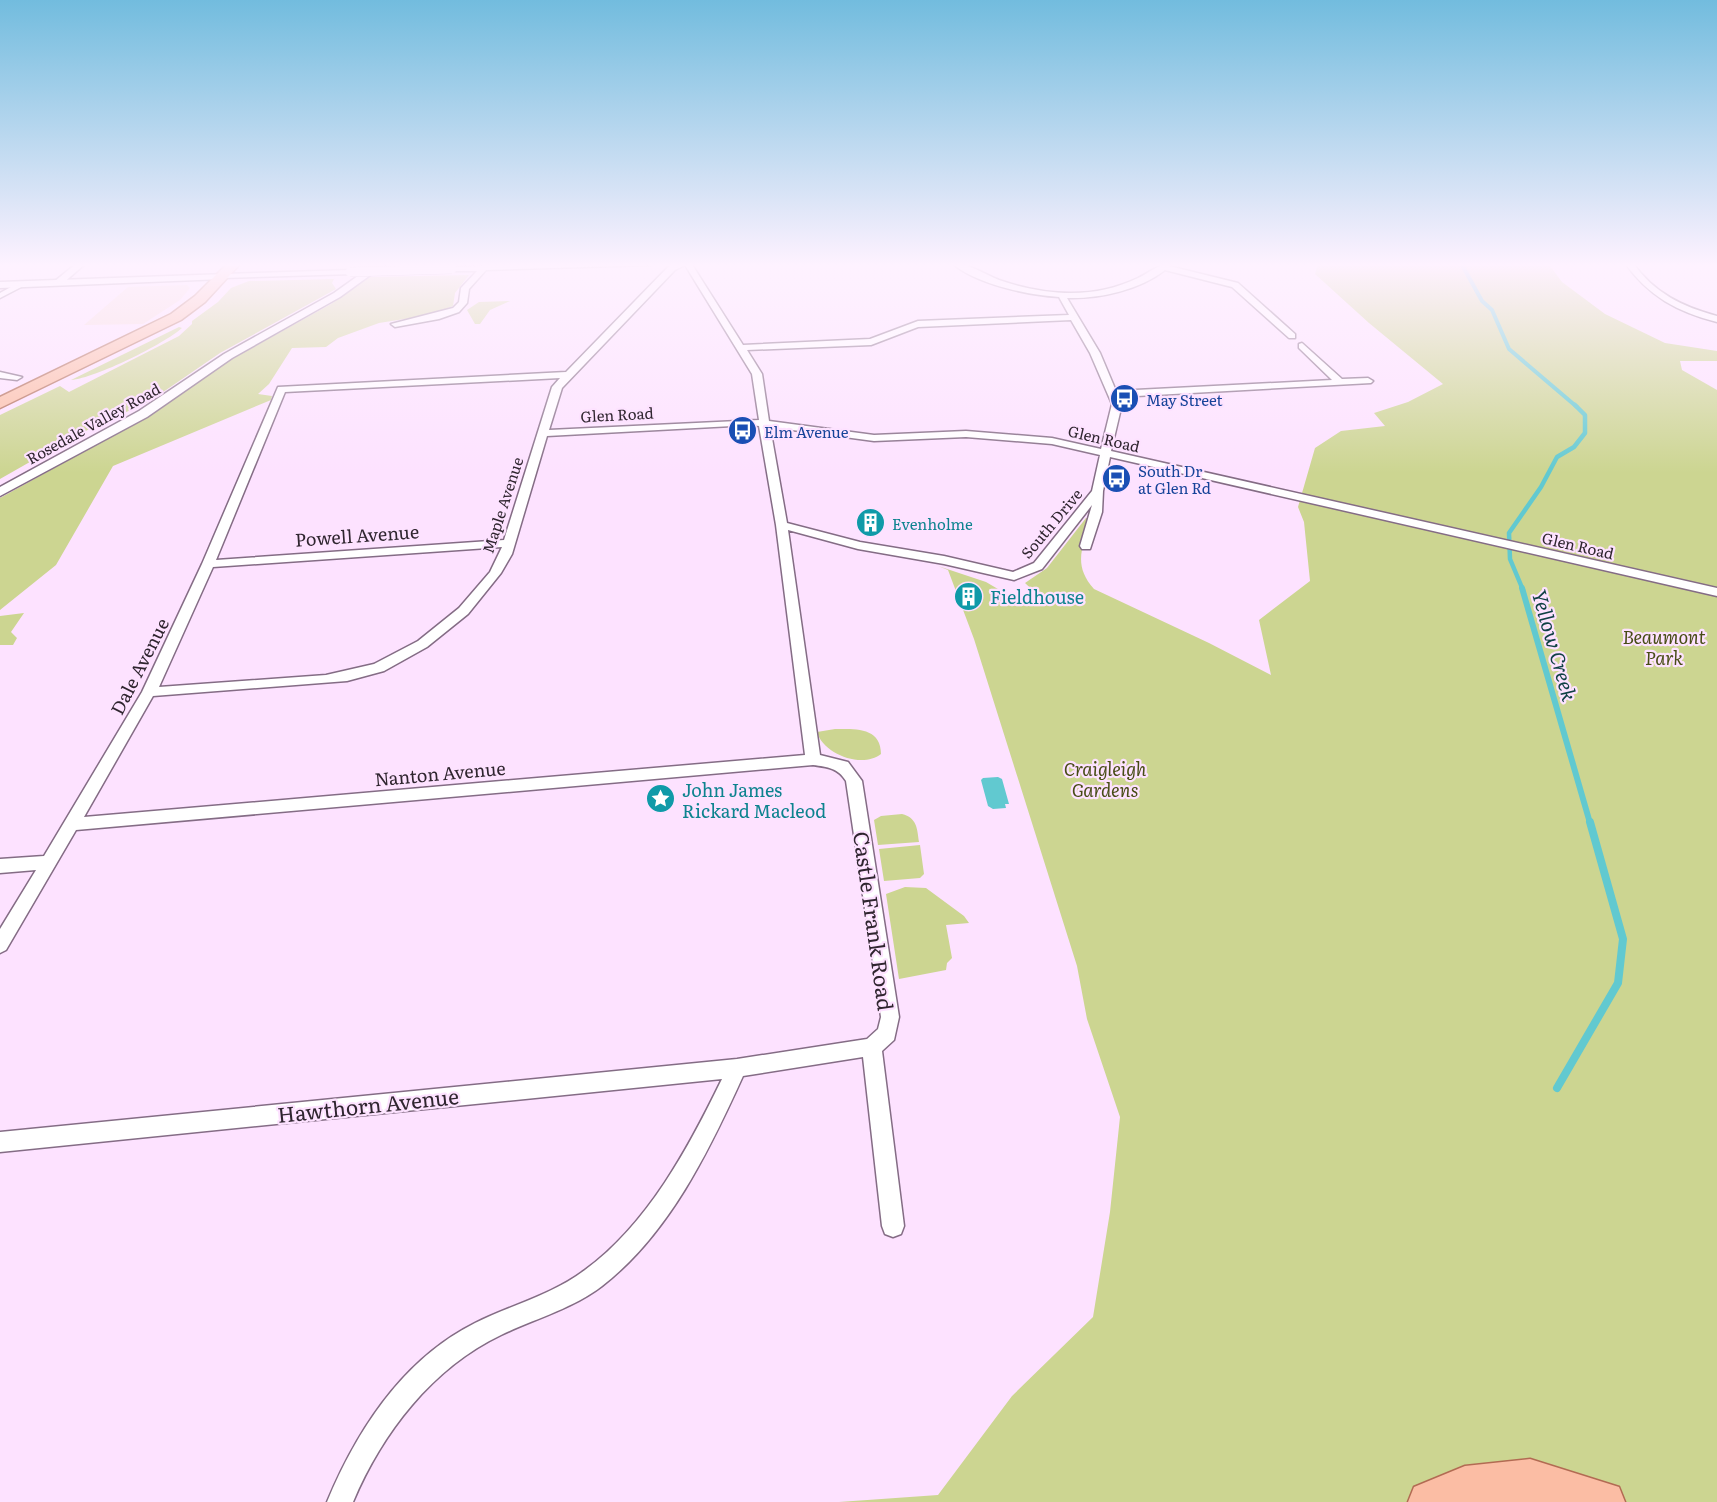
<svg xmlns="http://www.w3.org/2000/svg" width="1717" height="1502" font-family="Literata,serif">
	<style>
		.commercial { fill: #f6dbda }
		.green { fill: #ccd591 }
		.water { fill: #61c9d0 }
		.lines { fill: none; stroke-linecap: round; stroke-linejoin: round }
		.stream-far3 { stroke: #61c9d0; stroke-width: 4 }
		.stream-far2 { stroke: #61c9d0; stroke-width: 4.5 }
		.stream-far1 { stroke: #61c9d0; stroke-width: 6 }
		.stream { stroke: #61c9d0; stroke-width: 8 }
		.minor-casing { stroke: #846c85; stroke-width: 3 }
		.tertiary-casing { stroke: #846c85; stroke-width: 3 }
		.primary-casing { stroke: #b26b53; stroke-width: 3 }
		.minor { fill: #fff; fill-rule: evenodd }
		.tertiary { fill: #fff; fill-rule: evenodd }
		.primary { fill: #fbbda4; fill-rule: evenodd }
		.minor-bridge-casing { stroke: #846c85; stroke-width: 10; stroke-linecap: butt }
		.minor-bridge { stroke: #fff; stroke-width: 9 }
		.labels { text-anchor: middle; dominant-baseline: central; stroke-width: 4.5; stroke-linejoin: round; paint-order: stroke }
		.far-transit-label { font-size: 15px; fill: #164399; stroke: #fde2ff; text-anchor: start }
		.far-street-label { font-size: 15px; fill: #2f252f; stroke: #fde2ff }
		.far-culture-label { font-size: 15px; fill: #0d838f; stroke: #fde2ff; text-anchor: start }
		.street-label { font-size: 18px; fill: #2f252f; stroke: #fde2ff }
		.culture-label { font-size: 18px; fill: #0d838f; stroke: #fde2ff; text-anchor: start }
		.park-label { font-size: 18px; font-style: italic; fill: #474c15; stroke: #fde2ff }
		.water-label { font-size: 20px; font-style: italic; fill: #104144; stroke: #fde2ff }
		.near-street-label { font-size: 21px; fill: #2f252f; stroke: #fde2ff }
	</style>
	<rect width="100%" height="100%" fill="#fde2ff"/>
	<path class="commercial" d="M187 285 190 288 180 300 143 324 84 325 128 287Z"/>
	<path class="green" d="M1318 263H1548L1562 282 1605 314 1665 343 1717 351V361H1680L1682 370 1717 390V1502H839L938 1495 1012 1396 1093 1317 1110 1212 1120 1117 1087 1019 1077 966 974 639 948 570 938 566 986 582 1027 606H1035L1043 600 1025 583 1047 568 1086 518 1091 519C1083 547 1072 564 1094 589L1209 643 1271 675 1259 620 1310 581 1304 522 1298 507 1315 448 1341 431 1385 426 1374 413 1408 402 1443 384 1369 323 1315 274Z
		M469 275 455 293 453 306 430 315 379 323 338 338 326 347 292 348 269 384 258 394 272 396 271 400 113 466 56 565 0 610V498L159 410 216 368 331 304 370 277Z
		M334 279 332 283 336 289 220 353 150 401 79 434 0 479V415L60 386 69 392 179 336 192 324V321L218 302 231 288 249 281Z
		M510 301 490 310 480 324H475L467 310 479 302Z
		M179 327 182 328C164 344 96 378 71 380Z
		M24 613 11 632 17 638 13 645H0V616Z
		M835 729C855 729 881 727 881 754 862 769 823 754 817 732Z
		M902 814C917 818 917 828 919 842L878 845 874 820 881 816Z
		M920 845 924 874 920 878 884 881 879 849Z
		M905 887 926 888 964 916 969 923 946 925 952 958 947 963 946 970 899 979 886 894Z"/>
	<path class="water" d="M998 777 1002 779 1009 804H1005L1006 808 993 809 988 806 981 780 983 778Z"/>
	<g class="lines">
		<path class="stream-far3" d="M1461 263 1482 301 1492 310 1509 349 1577 407"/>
		<path class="stream-far2" d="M1523 590 1510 559 1509 533 1541 487 1557 457 1574 447 1585 433V415L1575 405"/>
		<path class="stream-far1" d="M1522 588 1590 823"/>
		<path class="stream" d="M1557 1088 1618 983 1623 939 1590 822"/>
		<defs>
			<path id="minor" d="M77 263H86L61 285H55V281Z
				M578 263H654L650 265 486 270 469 289 467 303 459 312 439 319 395 327 391 324 453 308 459 302 461 288 477 271H449V267Z
				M677 263H691L743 345 870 339 918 321 1069 315 1059 297C1028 295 975 284 952 263 968 263 984 274 999 280 1022 288 1048 293 1071 293 1095 293 1117 288 1138 278 1149 273 1160 263 1171 263L1169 266 1238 283 1295 334V338H1289L1232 287 1165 270C1139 290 1100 299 1067 298L1100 353 1116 391 1332 380 1299 348V344L1302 343 1342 379 1368 378 1373 381 1371 383 1119 397 1122 404 1111 451 1717 588V596L1110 457 1103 491 1102 512 1090 549H1082L1080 546 1092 505 1042 569 1014 580 944 564 858 549 788 530 820 755 848 762 862 781 899 1017 894 1040 882 1051 904 1226 901 1234 893 1237 885 1234 882 1226 863 1057 743 1076C709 1151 669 1234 602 1286 572 1309 534 1319 501 1335 432 1368 382 1433 353 1502H327C357 1430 403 1359 475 1323 511 1305 552 1295 585 1270 648 1224 689 1147 722 1079L0 1152V1132L737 1059 867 1039 878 1029 881 1017 846 781C838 768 828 767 813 765L76 830 6 950 0 953V929L36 870 0 873V859L44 856 142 692 202 564 278 387 566 372 669 266ZM685 265 752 374 759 420 549 430 562 388 675 270ZM1071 320 1090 353 1112 404 1101 449 1052 438 966 431 874 435 769 421 762 374 747 350 871 345 918 327ZM560 378 552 387 504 540 216 560 285 392ZM751 425 759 426 776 525 805 755 84 817 153 696 347 681 384 671 427 647 468 614 501 573 512 554 547 436ZM770 427 874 441 966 437 1052 444 1100 455 1092 491 1034 563 1013 572 944 556 860 542 787 523ZM502 547 490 572 459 608 418 641 374 664 326 675 159 687 213 567Z
				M1625 263H1633C1654 293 1683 307 1717 316V322C1678 312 1648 296 1625 263Z
				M350 270 354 272 353 274 223 278 219 276 223 274Z
				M20 282 27 284 0 298V293Z
				M0 372 22 377 17 380 0 378Z"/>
			<path id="tertiary" d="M376 263H387L340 297 232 358 147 417 0 496V487L139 411 224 354 334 293Z
				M226 274 228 276 223 279 0 288V282Z"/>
			<path id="primary" d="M228 263H241L205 302 181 320 0 408V397L171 314 195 296Z
				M1530 1459 1619 1487 1625 1502H1408L1414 1487 1465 1466Z"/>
		</defs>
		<use href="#minor" class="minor-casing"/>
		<use href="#tertiary" class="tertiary-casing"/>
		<use href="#primary" class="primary-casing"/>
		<use href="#minor" class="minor"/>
		<use href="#tertiary" class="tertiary"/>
		<use href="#primary" class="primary"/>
		<defs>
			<path id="minor-bridge" d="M350 272 452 269"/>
		</defs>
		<use href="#minor-bridge" class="minor-bridge-casing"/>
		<use href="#minor-bridge" class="minor-bridge"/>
	</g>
	<linearGradient id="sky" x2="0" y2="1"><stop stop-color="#72bcde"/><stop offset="0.56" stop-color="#fef2ff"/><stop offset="1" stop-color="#fef2ff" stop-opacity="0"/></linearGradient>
	<rect width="1717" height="473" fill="url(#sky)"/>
	<defs>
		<symbol id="bus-disc" viewBox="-11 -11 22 22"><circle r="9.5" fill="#1a4fb4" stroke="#fde2ff"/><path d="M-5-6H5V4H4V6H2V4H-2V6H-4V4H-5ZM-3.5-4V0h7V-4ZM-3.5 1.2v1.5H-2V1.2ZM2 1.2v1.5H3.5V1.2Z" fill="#fff"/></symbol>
		<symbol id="building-disc" viewBox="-11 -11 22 22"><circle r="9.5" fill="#0f9aa8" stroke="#fde2ff"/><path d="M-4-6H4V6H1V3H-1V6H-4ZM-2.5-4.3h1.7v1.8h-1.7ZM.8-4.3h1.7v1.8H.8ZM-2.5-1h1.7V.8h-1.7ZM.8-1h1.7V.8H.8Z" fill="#fff"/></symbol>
		<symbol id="sight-disc" viewBox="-11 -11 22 22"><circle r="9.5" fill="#0f9aa8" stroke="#fde2ff"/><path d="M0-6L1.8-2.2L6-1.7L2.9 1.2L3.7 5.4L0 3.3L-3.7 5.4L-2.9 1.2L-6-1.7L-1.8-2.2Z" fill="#fff"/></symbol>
	</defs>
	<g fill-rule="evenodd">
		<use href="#bus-disc" x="1108" y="382" width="33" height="33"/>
		<use href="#bus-disc" x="726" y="414" width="33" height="33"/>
		<use href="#bus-disc" x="1100" y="462" width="33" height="33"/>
		<use href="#building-disc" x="854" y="506" width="33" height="33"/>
		<use href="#building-disc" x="952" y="580" width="33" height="33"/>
		<use href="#sight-disc" x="644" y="782" width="33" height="33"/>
	</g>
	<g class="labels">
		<g class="far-transit-label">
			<text x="1146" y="399">May Street</text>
			<text x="764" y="431">Elm Avenue</text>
			<text x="1138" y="470">South Dr<tspan x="1138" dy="17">at Glen Rd</tspan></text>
		</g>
		<g class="far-street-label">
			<text transform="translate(617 414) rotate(-3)">Glen Road</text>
			<text transform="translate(93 423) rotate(-29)">Rosedale Valley Road</text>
			<text transform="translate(1104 438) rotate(13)">Glen Road</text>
			<text transform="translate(502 505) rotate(-72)">Maple Avenue</text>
			<text transform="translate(1051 523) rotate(-50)">South Drive</text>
			<text transform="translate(1578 545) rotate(13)">Glen Road</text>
		</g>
		<g class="far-culture-label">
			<text x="892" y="523">Evenholme</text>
		</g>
		<g class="street-label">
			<text transform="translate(357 535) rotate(-4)">Powell Avenue</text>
			<text transform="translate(139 666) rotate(-63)">Dale Avenue</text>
			<text transform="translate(440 773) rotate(-5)">Nanton Avenue</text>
		</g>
		<g class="culture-label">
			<text x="990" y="596">Fieldhouse</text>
			<text x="682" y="789">John James<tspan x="682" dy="21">Rickard Macleod</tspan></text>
		</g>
		<g class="park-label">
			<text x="1664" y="636">Beaumont<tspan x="1664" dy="21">Park</tspan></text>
			<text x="1105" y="768">Craigleigh<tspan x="1105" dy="21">Gardens</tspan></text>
		</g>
		<g class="water-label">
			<text transform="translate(1556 645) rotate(74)">Yellow Creek</text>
		</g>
		<g class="near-street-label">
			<text transform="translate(875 921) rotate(82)">Castle Frank Road</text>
			<text transform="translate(368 1104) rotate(-6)">Hawthorn Avenue</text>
		</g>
	</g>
</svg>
